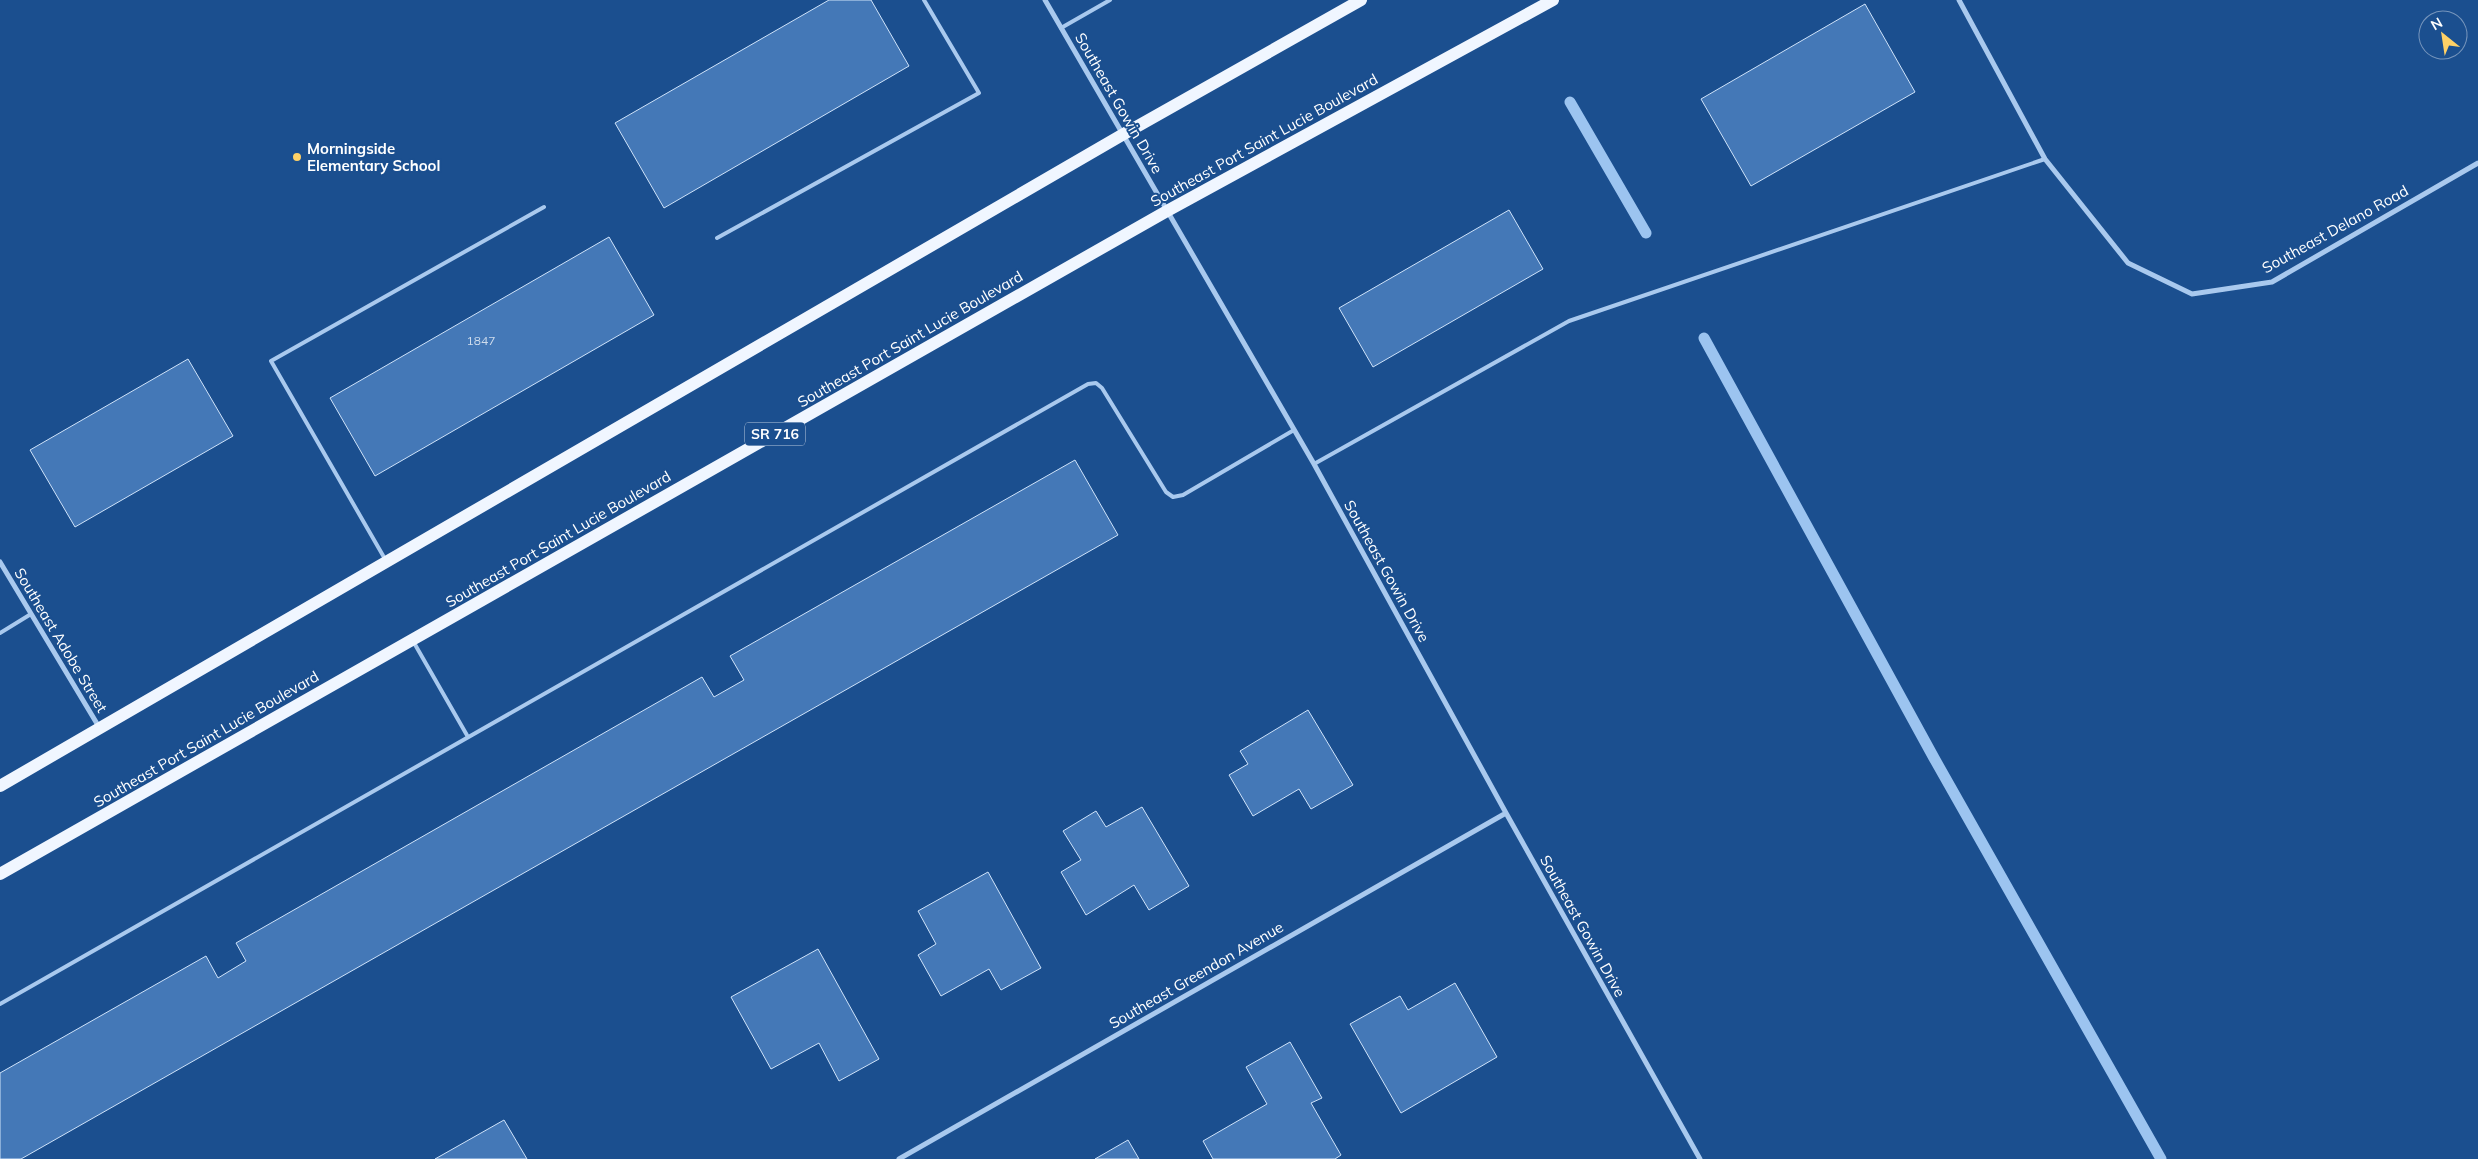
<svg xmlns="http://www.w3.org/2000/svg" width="2478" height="1159" font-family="Mulish,sans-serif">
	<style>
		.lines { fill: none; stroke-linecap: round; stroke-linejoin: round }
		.stream { stroke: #9cc4f0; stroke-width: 11 }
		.building { fill: #4478b7; stroke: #cfe3fa }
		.lane { stroke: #a9c9ee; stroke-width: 4 }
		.street { stroke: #a9c9ee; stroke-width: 5 }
		.primary { stroke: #f0f6ff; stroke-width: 12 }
		.poi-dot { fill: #ffd166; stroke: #1b4f8f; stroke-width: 2 }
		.labels { text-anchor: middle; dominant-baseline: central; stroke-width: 4; stroke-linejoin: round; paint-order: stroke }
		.number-label { font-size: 12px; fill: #d0dded }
		.shield { fill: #1b4f8f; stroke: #bbcadd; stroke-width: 1 }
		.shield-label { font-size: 14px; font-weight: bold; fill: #fff }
		.street-label { font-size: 15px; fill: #fff; stroke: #1b4f8f }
		.poi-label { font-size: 15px; font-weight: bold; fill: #fff; stroke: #1b4f8f; text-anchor: start }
	</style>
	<rect width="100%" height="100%" fill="#1b4f8f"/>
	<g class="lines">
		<path class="stream" d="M1570 102 1646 233
			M1704 338 1934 758 2161 1159"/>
	</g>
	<path class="building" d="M829 0H871L909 66 664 208 615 123Z
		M1865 4 1915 92 1751 186 1701 99Z
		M1509 210 1543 269 1373 367 1339 308Z
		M609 237 654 315 375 476 330 398Z
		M188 359 233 436 75 527 30 450Z
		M1075 460 1118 535 21 1159H0V1073L206 956 218 978 246 961 236 943 702 677 714 697 744 680 730 656Z
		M1308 710 1353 785 1311 809 1299 789 1253 816 1229 775 1248 764 1240 751Z
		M1142 807 1189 886 1149 910 1134 885 1086 915 1061 872 1081 860 1063 831 1096 811 1106 827Z
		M988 872 1041 968 1001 990 989 969 941 996 918 955 936 944 918 911Z
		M818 949 879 1059 839 1081 819 1043 771 1069 731 997Z
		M1455 983 1497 1057 1401 1113 1350 1024 1400 996 1408 1010Z
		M1290 1042 1322 1098 1311 1103 1341 1155 1335 1159H1213L1203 1141 1267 1104 1246 1067Z
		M504 1120 527 1159H435Z
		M1128 1140 1139 1159H1095Z"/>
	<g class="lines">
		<path class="lane" d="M1061 28 1110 0
			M717 238 979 93 924 0
			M1314 464 1569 321 2045 159
			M385 559 271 361 544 207
			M0 633 31 614
			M413 641 468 737
			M0 1004 1088 384 1096 383 1102 388 1166 492 1173 497 1183 495 1294 430"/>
		<path class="street" d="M1045 0 1314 464 1506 813 1700 1159
			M1959 0 2045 159 2128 263 2192 294 2272 282 2478 163
			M0 562 99 727
			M899 1159 1506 813"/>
		<path class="primary" d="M0 786 1122 135 1361 0
			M0 874 1167 211 1553 0"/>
	</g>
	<circle class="poi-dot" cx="297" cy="157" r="5"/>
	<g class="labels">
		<g class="number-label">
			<text x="481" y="340">1847</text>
		</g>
		<rect class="shield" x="745" y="422.5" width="60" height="23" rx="4"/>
		<g class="shield-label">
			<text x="775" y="434">SR 716</text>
		</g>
		<g class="street-label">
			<text transform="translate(1119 103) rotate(60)">Southeast Gowin Drive</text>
			<text transform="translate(1264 140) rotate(-29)">Southeast Port Saint Lucie Boulevard</text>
			<text transform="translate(2335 229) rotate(-29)">Southeast Delano Road</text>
			<text transform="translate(910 339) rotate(-30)">Southeast Port Saint Lucie Boulevard</text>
			<text transform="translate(558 539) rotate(-30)">Southeast Port Saint Lucie Boulevard</text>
			<text transform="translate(1387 571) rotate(61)">Southeast Gowin Drive</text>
			<text transform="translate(61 640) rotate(59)">Southeast Adobe Street</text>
			<text transform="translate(206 739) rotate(-30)">Southeast Port Saint Lucie Boulevard</text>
			<text transform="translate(1583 926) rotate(61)">Southeast Gowin Drive</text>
			<text transform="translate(1196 975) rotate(-30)">Southeast Greendon Avenue</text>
		</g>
		<g class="poi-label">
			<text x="307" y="148">Morningside<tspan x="307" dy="17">Elementary School</tspan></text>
		</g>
	</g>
	<g transform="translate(2443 35) rotate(330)"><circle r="24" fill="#1b4f8f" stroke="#7695bc"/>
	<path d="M0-4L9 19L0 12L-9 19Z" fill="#ffd166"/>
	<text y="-8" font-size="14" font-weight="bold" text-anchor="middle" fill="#ffffff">N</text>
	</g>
</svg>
